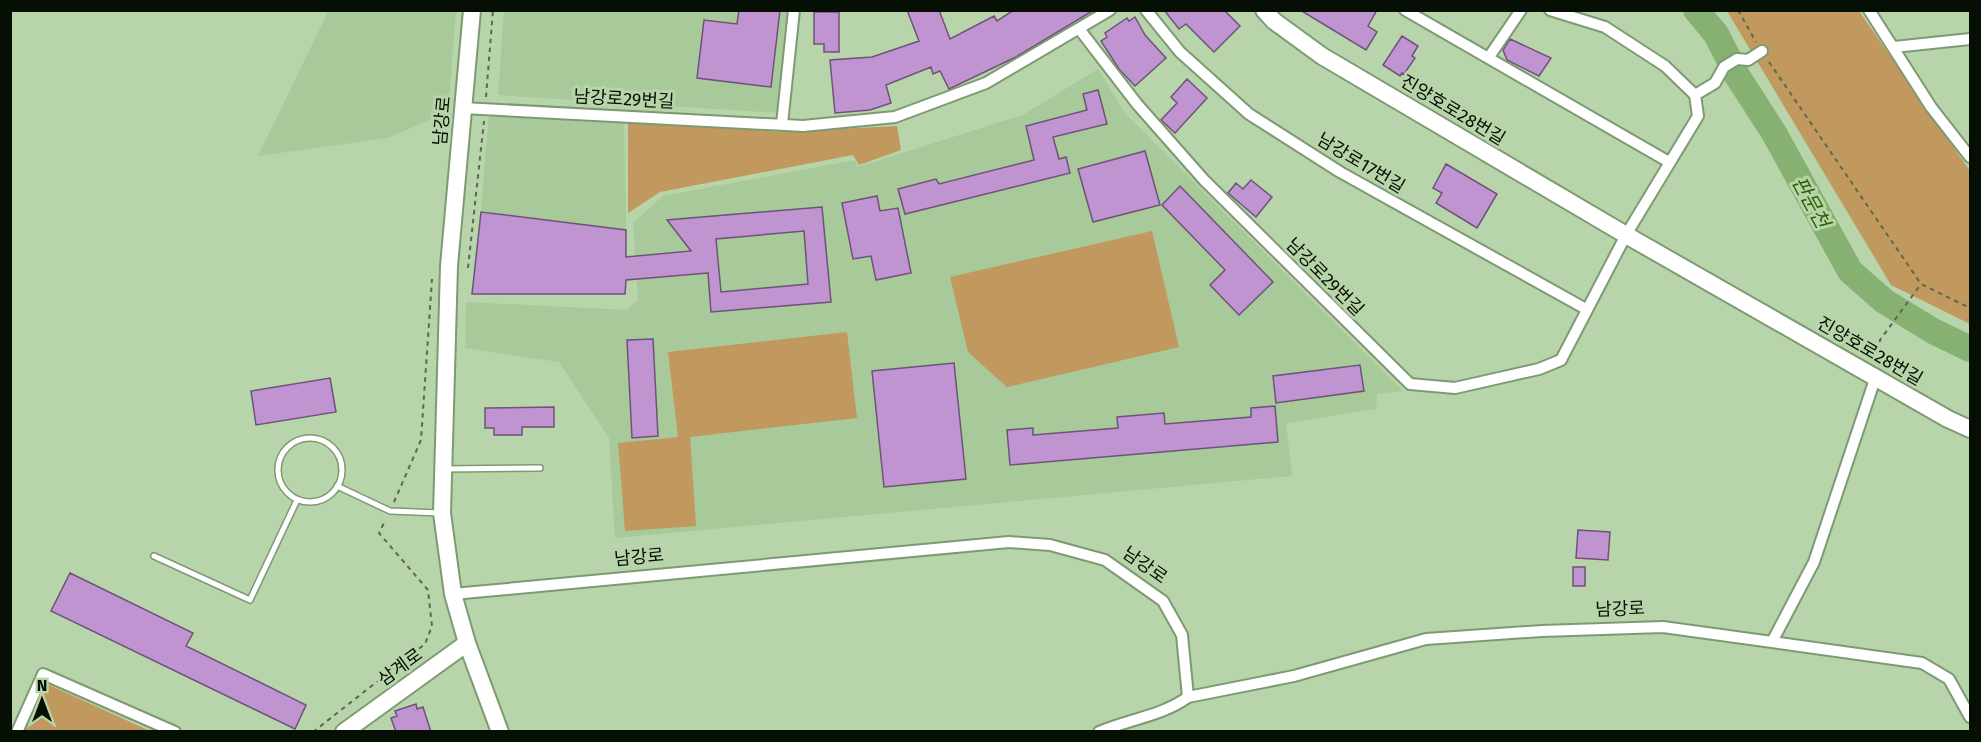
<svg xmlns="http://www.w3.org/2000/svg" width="1981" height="742" font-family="'Fira Sans','Noto Sans KR',sans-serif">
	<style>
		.built { fill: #a8c999 }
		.green { fill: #c1995e }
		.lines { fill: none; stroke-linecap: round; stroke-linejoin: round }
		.river { stroke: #87b173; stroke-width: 26 }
		.building { fill: #bf94d1; stroke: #6d5378; stroke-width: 1.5; fill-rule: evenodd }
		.lane-casing { stroke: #7e9a72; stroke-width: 8 }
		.street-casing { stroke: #7e9a72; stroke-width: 14 }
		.secondary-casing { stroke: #7e9a72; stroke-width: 20 }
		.path { stroke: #586a50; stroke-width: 2; stroke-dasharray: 4.5 4.5; stroke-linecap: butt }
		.lane { stroke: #fff; stroke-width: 5 }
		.street { stroke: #fff; stroke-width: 10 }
		.secondary { stroke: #fff; stroke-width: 16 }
		.labels { text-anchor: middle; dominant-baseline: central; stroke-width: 6; stroke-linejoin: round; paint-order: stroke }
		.street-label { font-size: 18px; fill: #060f03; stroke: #b7d4aa }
		.water-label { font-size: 20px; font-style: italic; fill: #2c5f00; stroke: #b7d4aa }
	</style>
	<rect width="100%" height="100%" fill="#b7d4aa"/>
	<path class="built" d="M329 10 456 11 448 112 388 138 258 156Z
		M504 11H790L779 113 498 95Z
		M1098 69 1125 113 1403 391 1377 394 1376 409 1286 423 1292 476 615 538 609 438 559 362 465 348 466 302 627 310 638 300 633 223 663 196 855 160 858 167 1023 115Z
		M489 116 624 123 626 230 481 212Z"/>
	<path class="green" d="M1727 11H1859L1970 171V324L1891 285Z
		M628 121 782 132 897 126 901 150 859 165 853 155 660 192 628 213Z
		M1152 231 1179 347 1007 387 968 352 950 277Z
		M847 332 857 418 690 437 696 526 625 531 618 443 678 437 668 352Z
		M49 685 150 731H25Z"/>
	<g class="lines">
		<path class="river" d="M1696 10 1716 34 1738 77 1774 133 1850 271 1884 301 1933 331 1970 349"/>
	</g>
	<path class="building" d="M739 10H780L771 87 697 78 704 20 737 24Z
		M907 10H939L950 39 994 16 997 21 1014 10H1094L1016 57 949 89 940 71 933 74 931 67 886 85 891 103 870 110 835 113 830 60 872 57 919 41Z
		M1164 10H1224L1240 26 1214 52 1186 24 1179 29Z
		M1300 10H1377L1368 26 1377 32 1366 50Z
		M814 12H839V52H824V44H814Z
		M1135 17 1145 35 1166 58 1135 86 1119 69 1101 41 1107 37 1105 33 1127 18 1129 21Z
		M1402 36 1418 46 1412 56 1415 58 1404 74 1402 73 1400 76 1383 65Z
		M1510 39 1551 58 1539 76 1507 60 1503 50Z
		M1187 79 1207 98 1175 133 1161 120 1177 103 1171 97Z
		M1098 90 1107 124 1053 137 1059 159 1066 157 1070 173 905 214 898 189 936 179 939 184 1034 160 1026 126 1087 110 1083 94Z
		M1145 151 1160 205 1093 222 1078 169Z
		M1446 164 1497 194 1477 228 1436 203 1442 193 1433 188Z
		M1251 180 1272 197 1256 217 1228 193 1236 183 1243 189Z
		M1180 186 1273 282 1239 315 1210 285 1225 270 1162 205Z
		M877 196 880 211 898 208 911 273 876 280 871 256 853 259 842 203Z
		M822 207 831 302 711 312 708 273 626 280 625 294H472L481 212 626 230V257L691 251 667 220ZM804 231 808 284 721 292 716 239Z
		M653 339 658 436 632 438 627 340Z
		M954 363 966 479 884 487 872 371Z
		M1360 365 1364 391 1276 403 1273 376Z
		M330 378 336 412 256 425 251 391Z
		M1275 406 1278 442 1010 465 1007 430 1033 428V435L1118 428 1117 417 1164 413 1165 424 1251 417V408Z
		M554 407V427H522V435H494V428H485V408Z
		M1578 530 1610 532 1608 560 1576 558Z
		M1573 567H1585V586H1573Z
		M70 573 193 633 186 646 306 705 295 729 51 611Z
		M416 704 417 709 423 707 431 732H396L391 718 397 716 395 711Z"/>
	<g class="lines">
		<defs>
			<path id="lane" d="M278 470a32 32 0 1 1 64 0a32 32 0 1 1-64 0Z
				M445 469 540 468
				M337 486 390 511 440 513
				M154 556 250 600 297 500"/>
			<path id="street" d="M1146 10 1180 52 1249 114 1340 172 1586 309
				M1405 10 1669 162
				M1869 10 1931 107 1970 157
				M1080 30 1137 104 1204 180 1410 384 1455 388 1539 369 1561 360 1626 235 1698 116 1695 95 1665 66 1605 27 1550 10
				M1894 47 1970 39
				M1489 57 1521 10
				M1695 95 1715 83 1724 67 1737 59 1748 60 1762 51
				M463 108 803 126 895 117 986 83 1110 10
				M782 124 794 10
				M453 594 1009 542 1050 545 1105 560 1163 601 1182 635 1188 697 1294 676 1426 639 1542 631 1663 627 1772 642 1814 562 1876 376
				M1772 642 1922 663 1949 679 1970 717
				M17 732 43 674 175 732
				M1099 732C1129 719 1162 716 1188 697"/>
			<path id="secondary" d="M1264 10 1274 21 1322 56 1626 235 1948 419 1970 429
				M467 643 500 732
				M344 732 467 643 453 594 442 513 449 266 472 10"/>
		</defs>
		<use href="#lane" class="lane-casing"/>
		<use href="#street" class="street-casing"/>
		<use href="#secondary" class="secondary-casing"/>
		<path class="path" d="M1738 10 1756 42
			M1769 62 1921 284 1970 308
			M486 97 493 10
			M468 268 484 121
			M1878 360 1880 340 1921 284
			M394 502 421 440 432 279
			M313 732 425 644 432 626 428 590 379 533 385 521"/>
		<use href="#lane" class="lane"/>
		<use href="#street" class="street"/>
		<use href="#secondary" class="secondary"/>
	</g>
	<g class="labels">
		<g class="street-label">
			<text transform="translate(624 99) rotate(3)">남강로29번길</text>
			<text transform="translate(1453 110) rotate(31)">진양호로28번길</text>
			<text transform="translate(442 121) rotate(-85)">남강로</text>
			<text transform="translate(1361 163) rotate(31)">남강로17번길</text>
			<text transform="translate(1325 277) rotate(45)">남강로29번길</text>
			<text transform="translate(1870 351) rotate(30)">진양호로28번길</text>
			<text transform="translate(639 557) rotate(-5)">남강로</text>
			<text transform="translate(1145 565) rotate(35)">남강로</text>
			<text transform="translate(1620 609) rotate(-2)">남강로</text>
			<text transform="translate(400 667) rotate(-36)">삼계로</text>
		</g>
		<g class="water-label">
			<text transform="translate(1811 202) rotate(61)">판문천</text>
		</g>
	</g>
	<rect width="1981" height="742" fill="none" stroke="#060f03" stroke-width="24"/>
	<g transform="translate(42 700)" stroke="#b7d4aa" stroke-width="4.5" paint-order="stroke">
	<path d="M0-4.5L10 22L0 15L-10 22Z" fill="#060f03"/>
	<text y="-9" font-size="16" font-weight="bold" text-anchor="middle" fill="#060f03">N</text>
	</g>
</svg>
